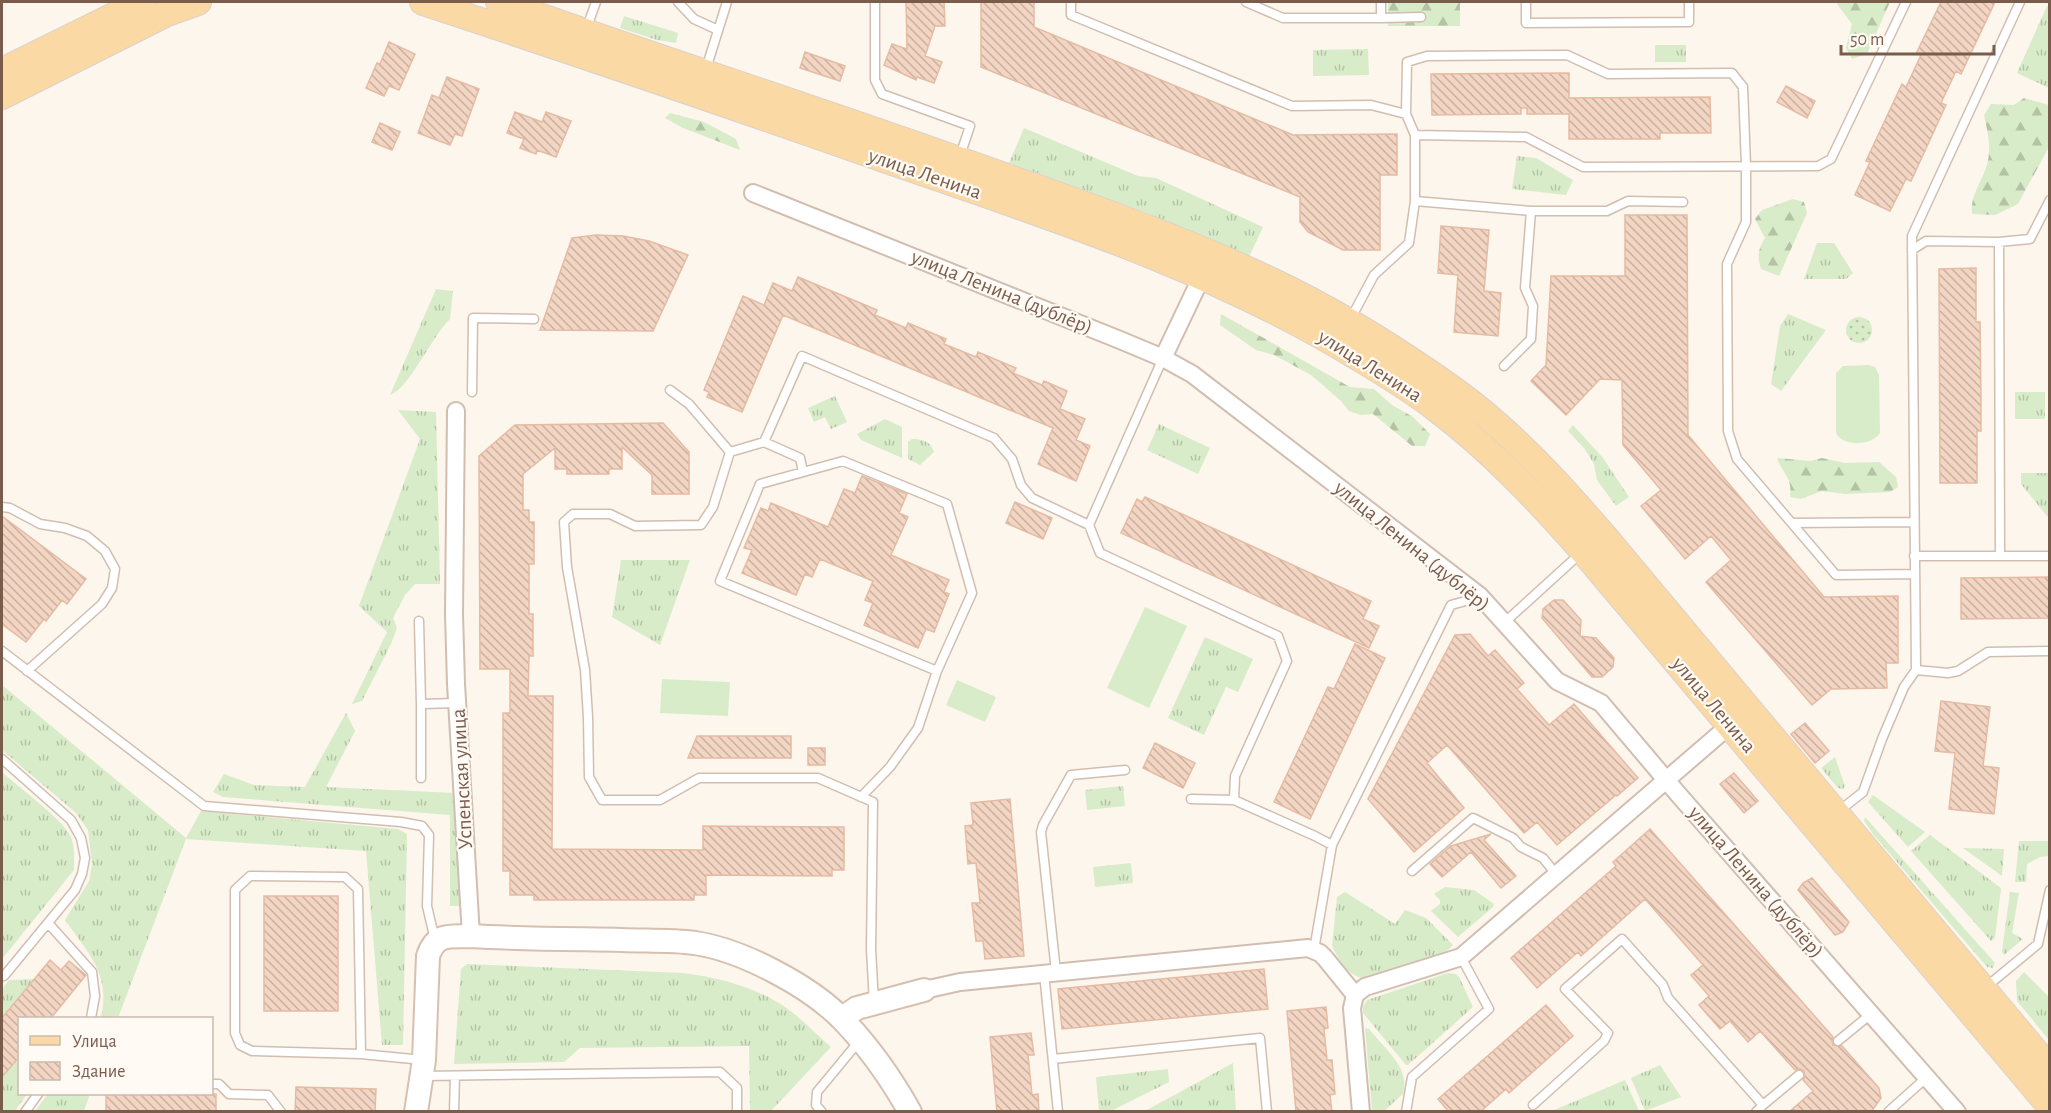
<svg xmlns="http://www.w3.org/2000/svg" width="2051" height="1113" viewBox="0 0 2051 1113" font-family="'Alegreya Sans',sans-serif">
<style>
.grass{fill:url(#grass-tufts)}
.forest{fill:url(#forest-firs)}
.garden{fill:url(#garden-dots)}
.pitch{fill:#d8ecc9}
.building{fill:url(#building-back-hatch);stroke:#e6bba3;stroke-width:1.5}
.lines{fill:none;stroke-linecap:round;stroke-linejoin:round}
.lane-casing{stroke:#d1beb0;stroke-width:11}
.street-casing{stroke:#d1beb0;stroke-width:20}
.secondary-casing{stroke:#d6c0b0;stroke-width:26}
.primary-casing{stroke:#dad1cd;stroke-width:28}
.lane{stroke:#fff;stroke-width:8}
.street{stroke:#fff;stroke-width:16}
.secondary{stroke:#fff;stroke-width:22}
.primary{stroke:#fbd9a5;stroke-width:26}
.labels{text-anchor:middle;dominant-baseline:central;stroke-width:4.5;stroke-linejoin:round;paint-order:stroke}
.street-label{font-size:21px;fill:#7a5c4d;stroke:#fffaf3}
</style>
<defs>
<pattern id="grass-tufts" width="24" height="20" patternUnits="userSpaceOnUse" patternTransform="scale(1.5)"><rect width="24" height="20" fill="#d8ecc9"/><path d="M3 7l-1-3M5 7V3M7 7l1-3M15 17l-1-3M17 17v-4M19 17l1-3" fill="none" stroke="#b4c2a5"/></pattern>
<pattern id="forest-firs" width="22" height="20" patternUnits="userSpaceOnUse" patternTransform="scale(1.5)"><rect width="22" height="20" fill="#d8ecc9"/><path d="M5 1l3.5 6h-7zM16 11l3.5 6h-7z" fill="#b4c2a5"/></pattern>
<pattern id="garden-dots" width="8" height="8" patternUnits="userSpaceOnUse" patternTransform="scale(1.5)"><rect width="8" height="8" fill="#d8ecc9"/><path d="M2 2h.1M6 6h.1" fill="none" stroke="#b4c2a5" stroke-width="1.8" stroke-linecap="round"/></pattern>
<pattern id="building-back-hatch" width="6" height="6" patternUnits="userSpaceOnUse" patternTransform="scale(1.5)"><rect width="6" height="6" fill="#f3d5c3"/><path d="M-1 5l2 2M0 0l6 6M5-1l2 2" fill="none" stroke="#cab0a1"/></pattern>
</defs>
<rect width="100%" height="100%" fill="#fdf6ec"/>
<path class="grass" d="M2047,6L2050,7L2049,88L2017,73Z
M624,16L678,33L676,43L657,40L620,28Z
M1655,45H1686V62H1655Z
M1368,49L1369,75L1313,76V50Z
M1024,128L1138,176L1156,178L1263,227L1249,257L1145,212L1009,163Z
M1517,156L1536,158L1573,180L1566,195L1512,189Z
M1817,243H1834L1853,273L1846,279H1804Z
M436,289L453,291L450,319C432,336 409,389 390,395Z
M1788,314L1826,330L1781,391L1771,384L1780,326Z
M2015,392H2045V419H2015Z
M835,396L847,422L831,429L825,417L814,422L808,408Z
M398,410L436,412L440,584H415L405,595L393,618L397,628L391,644L362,701L352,704L387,632L359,606L420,439Z
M885,419L902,427V458L861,440L857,434Z
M1159,424L1210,448L1198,474L1147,450Z
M1573,425L1603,458L1629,497L1616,506L1597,480L1594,464L1584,448L1568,431Z
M912,439C923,439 930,441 934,452L920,465L908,459V442Z
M2021,473H2049V516H2047L2021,484Z
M621,560H690L660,645L612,617Z
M1205,637L1253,659L1238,692L1226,687L1204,735L1168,718Z
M2,685L186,838L201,811L398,829L407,834L403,1045H382L366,851L186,839L118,1018H101C111,975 89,954 65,920L89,881L92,864L88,830L76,813L2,750Z
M346,713L355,731L326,787L456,793L464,906H450V815L223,797L213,792L224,774L254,785L305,787Z
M1835,757L1845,786L1843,789L1838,788L1821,768Z
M2,772C18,787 63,819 71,837C75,848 74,859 74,870L2,959Z
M1123,786L1125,806L1087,810L1085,790Z
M1873,795L1925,832L1908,847L1868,802Z
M1865,817L1995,963L1993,968L1987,967L1873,834L1864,821Z
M1930,835L2001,888L1995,938L1991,941L1911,851Z
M2019,841H2048V856L2040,857L2027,864L2026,882H2015Z
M1963,848L2004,849L2002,876Z
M1131,863L1133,883L1095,887L1093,867Z
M1445,887L1474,890L1494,904L1493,907L1458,937L1431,911L1440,904V900L1434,894Z
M1345,892L1395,924L1405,910L1426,918L1453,945C1444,958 1384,973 1367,978C1351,980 1337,959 1332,945L1337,897Z
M2010,892L2019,893L2012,933L2023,939L2004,955L2002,951Z
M467,964L683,973C720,978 753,986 785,1007C801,1018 816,1034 831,1047L770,1112L750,1111L749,1046L580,1048L564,1062L454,1064L461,969Z
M2024,972L2049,997V1040L2017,1001L2016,981Z
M1448,973L1456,974L1459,977L1473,1007L1408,1065H1406L1363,1013V1007L1367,1000Z
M34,979L2,1018V989L9,980Z
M1365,1028L1369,1029C1384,1048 1411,1068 1403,1094L1384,1111H1372Z
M19,1056L20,1094H27L15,1111L2,1112V1077Z
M1233,1063L1236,1111H1145Z
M1660,1065L1681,1097L1645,1111L1631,1078Z
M1168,1069L1169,1082L1111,1111H1099L1096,1077Z
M1625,1080L1639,1111H1552Z
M48,1094H90L84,1111H35Z"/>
<path class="forest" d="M1388,2H1460V26H1388Z
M1838,2H1890L1867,54L1852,59L1846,48L1852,24L1837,4Z
M2024,98L2049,105V147L2018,204L1995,215L1972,214C1970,196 1980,185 1986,168C1992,150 1988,133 1984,115L1991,104L2014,105Z
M670,113L704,122L736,139L740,150L683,128L665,118Z
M1793,199L1804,202L1807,213L1779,276L1761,269C1757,256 1758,249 1765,238L1755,219L1762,210Z
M1221,314L1350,387L1374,389L1392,405L1413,417L1430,434L1425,446H1412L1373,414L1361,415L1349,411L1341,401L1311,375L1274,355L1256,350L1220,325Z
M1777,458L1810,461L1822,458L1845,463L1879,462L1896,477L1898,487L1890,492L1845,494L1822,491L1801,499L1790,497C1793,477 1782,474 1777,458Z"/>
<path class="garden" d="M1846 330a13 13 0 1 1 26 0a13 13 0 1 1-26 0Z"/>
<path class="pitch" d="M1869,365L1875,367L1879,375L1880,433C1872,446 1843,447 1836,433V373L1843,366Z
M1145,607L1187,626L1149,708L1107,688Z
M662,679L730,682L728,716L660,713Z
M957,680L996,697L985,722L946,705Z"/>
<path class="building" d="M906,2H944L945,26H935L925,56L942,62L934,83L917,77L916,80L884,65L892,44L907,49Z
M981,2H1034V27L1293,135L1397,134V175H1380V250H1343L1308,232L1300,222V197L981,67Z
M1941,2H1995L1961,74L1956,71L1941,103L1946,105L1911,181L1906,179L1890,211L1855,195L1870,162L1866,161L1902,84L1906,87L1921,55L1916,54Z
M389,42L415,54L399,90L389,86L384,96L366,88L377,63L380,64Z
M805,52L845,66L840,81L800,68Z
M1569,73V98L1710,97L1711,133H1660V139H1569V114H1527V108H1521V114L1432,115L1431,74Z
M447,77L479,89L462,136L455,134L450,145L418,133L432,95L439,98Z
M1786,86L1815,101L1807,118L1777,102Z
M515,112L542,122L546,112L571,121L556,157L537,150L536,154L520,148L524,139L507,133Z
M380,123L400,132L392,150L372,142Z
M1625,215H1687L1688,435L1824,597L1898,596V663H1886L1887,688L1831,689L1812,705L1706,582L1731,560L1711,536L1685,559L1641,506L1661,490L1623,445L1622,380L1600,379L1566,415L1531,381L1546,365L1551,276H1625Z
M1441,226L1489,230L1484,291L1501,293L1498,336L1454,332L1458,275L1438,273Z
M596,235L623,236L649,241L688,255L653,331L540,330L572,238Z
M1976,268V322H1980L1981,399V431H1977V483H1940L1939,269Z
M798,277L877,310L875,315L906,328L908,323L946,339L944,344L976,357L978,352L1016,368L1013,373L1042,385L1044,381L1067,391L1060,409L1085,419L1076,440L1090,446L1076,481L1038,464L1053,428L783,315L742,412L707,397L709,392L704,390L743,296L764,305L773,283L792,291Z
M663,423L689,452V494H652V475L622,447V469H609V474H567V469H555V448L523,474V510H529V522H534V564H529V614H533V656H529L528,696H553L552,849L703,850V826L844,827V870H832V876L706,875V895H694V900H534V895H510V871H503V713H510V669H480L479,456L515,425Z
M862,476L907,494L899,513L908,517L891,555L949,580L944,592L949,594L934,632L926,629L918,648L864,625L873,603L865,600L873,581L820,559L812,577L805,574L796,595L742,573L752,550L744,548L761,508L768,511L771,503L828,527L844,489L855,493Z
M1145,497L1371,601L1363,619L1379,626L1369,648L1121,533L1137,499L1142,502Z
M1015,502L1052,518L1043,539L1006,523Z
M2,516L86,579L67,604L62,600L46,621L44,619L26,642L2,624Z
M2049,577V618L1961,619V578Z
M1554,600H1563L1581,620L1580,636L1596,638L1614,658L1613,667L1602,677H1592L1542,618L1543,609Z
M1470,634L1488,656L1495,650L1509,666L1524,683L1517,689L1549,725L1574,704L1638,778L1617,796L1616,795L1557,845L1537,822L1524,833L1447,745L1427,763L1464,808L1414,852L1368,799L1455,635Z
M1355,644L1385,658L1310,819L1274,802L1328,687L1334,689Z
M1941,701L1990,707L1983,766L1999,768L1994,814L1949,809L1955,753L1935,751Z
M1805,723L1829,751L1815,763L1791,734Z
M697,736H791V758H688Z
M1155,743L1195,763L1183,788L1143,768Z
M808,748H825V765H808Z
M1734,773L1758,801L1744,813L1720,784Z
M1010,799L1024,956L985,959L983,941H976L972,903H980L976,863L968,864L965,826L973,825L971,803Z
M1650,829L1833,1037L1832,1041L1833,1045L1842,1046L1879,1088L1881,1098L1871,1112H1789L1813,1091L1803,1080L1805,1077L1804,1071L1801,1069L1795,1070L1760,1031L1748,1042L1730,1021L1720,1029L1699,1005L1709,996L1691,975L1703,965L1645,899L1581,956L1578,952L1537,988L1511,958L1616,866L1613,862Z
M1491,834L1484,840L1516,876L1501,888L1471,852L1442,877L1430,864L1451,846Z
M1812,878L1849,922L1843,932L1835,935L1798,890L1803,883Z
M264,896H338V1011H264Z
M50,960L61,970L69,961L86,975L51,1018H20V1056L2,1077V1018Z
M1264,969L1268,1009L1062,1029L1058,989Z
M1546,1005L1573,1036L1509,1093L1506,1089L1480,1112H1449L1438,1099Z
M1326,1007L1328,1028L1324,1029L1327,1060H1332L1335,1094L1330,1095L1332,1112H1296L1287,1011Z
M1031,1033L1034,1055H1028L1032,1095L1038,1094L1039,1112H997L990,1037Z
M296,1087L376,1089L375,1112H295Z
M106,1094H216V1112H106Z"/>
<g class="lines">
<defs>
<path id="lane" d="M678,2L694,19L718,30
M875,2V80L882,94L970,126L960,156
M1071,2V15L1292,106L1371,105L1406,114
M1246,2L1283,18H1381V2
M1526,2V23L1689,22V2
M1381,18L1421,17
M586,30L596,2
M705,72L727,2
M1415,135L1406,114L1407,62L1427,56L1567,55L1608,74L1732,73L1743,87L1746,166V222L1727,264L1728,431L1737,459L1836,575L1915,574
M1415,201L1531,211H1607L1628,201L1683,202
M1999,242L2000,556
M1912,250L1926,241L1999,242L2030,239L2050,200
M1350,320L1374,275L1409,243L1415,201V135L1526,137L1583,167L1818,166L1831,159L1906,2
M1504,366L1531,339L1533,306L1525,288L1531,211
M670,390L689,404L730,452
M472,392L473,318L534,319
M764,442L800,458L803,472
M2,507L10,508L40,524L65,528L87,536L105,551L115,569L112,588L102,604L27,671
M1792,523L1914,522
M1089,525L1163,358
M1914,556H2050
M419,621L421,704
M1505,622L1582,552
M2,651L204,806L401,822L422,826L429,835L427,906L435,940
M1916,670L1948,673L1958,671L1988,652L2050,651
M2,759L71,820L81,838L85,858L82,874L75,890L4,976
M421,778V704L457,703
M861,797L890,767L918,728L937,671L972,593L947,504L843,461L760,484L720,581L937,671
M1191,799L1234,800
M1839,811L1863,792L1882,739L1904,687L1916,670L1912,236L2020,2
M1412,871L1473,818L1513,838L1521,847L1543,858L1556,874
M48,923L92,972L95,996L91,1018
M1314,950L1332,845L1451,605L1480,597
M1056,972L1041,832L1043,825L1071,775L1125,770
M1044,973L1058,1112
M1986,987L2038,944L2050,890
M874,1003L871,949L873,802L818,778H699L660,800H602L589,777L588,717L585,670L567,567L564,522L573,514H610L635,526L701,525L713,507L730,452L764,442L802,356L994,438L1012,459L1021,485L1032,498L1089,525L1100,553L1278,636L1287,661L1235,776L1234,800L1315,836L1332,845
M1838,1041L1871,1014
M361,1054L358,889L345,877L250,876L235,890V1033L240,1045L252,1051L361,1054L423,1060
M1053,1059L1260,1038L1267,1112
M423,1076L720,1072L737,1088V1112
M212,1084H219L229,1094L268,1095L281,1112
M1533,1105L1604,1041L1608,1033L1565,989L1622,939L1663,985L1668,998L1763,1105L1756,1112
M1763,1105L1799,1075
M25,1112L38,1094
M454,1112L455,1076
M822,1112L816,1105L817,1092L860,1040
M1406,1112L1412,1077L1489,1009L1461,957
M1888,1112L1927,1077"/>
<path id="street" d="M753,193L1120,340L1163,358L1192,374L1480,596L1557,681L1601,703L1678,794L1957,1112
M1163,358L1202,276
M456,411L454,614L456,684L471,936
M924,990L960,982L1308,948L1320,953L1325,958L1355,995
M1361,1112L1352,1008L1355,995L1365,987L1461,957L1730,725"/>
<path id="secondary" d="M842,1018L857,1008L924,990
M416,1112L424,1060L428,956C436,932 450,937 471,936C521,939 572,939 622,940C646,941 671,940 695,943C742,950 810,986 843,1020C870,1048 891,1078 910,1112"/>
<path id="primary" d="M423,2C578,53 733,106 887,160C1048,216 1210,267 1356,356C1384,373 1413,390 1438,410C1492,451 1538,500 1583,551L2050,1106
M499,2C665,61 834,115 1001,175C1089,206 1178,237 1263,277C1328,307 1392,346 1451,388C1509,429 1557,482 1603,535L2050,1069
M2,71L142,2
M2,96L167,13L198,2"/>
</defs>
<use href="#lane" class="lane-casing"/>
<use href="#street" class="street-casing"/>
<use href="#secondary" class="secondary-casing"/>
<use href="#primary" class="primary-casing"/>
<use href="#lane" class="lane"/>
<use href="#street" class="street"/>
<use href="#secondary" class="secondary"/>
<use href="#primary" class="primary"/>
</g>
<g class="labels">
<g class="street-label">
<text transform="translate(925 174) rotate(19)">улица Ленина</text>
<text transform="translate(1002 292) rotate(22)">улица Ленина (дублёр)</text>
<text transform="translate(1370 366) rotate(32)">улица Ленина</text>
<text transform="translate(1412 546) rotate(39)">улица Ленина (дублёр)</text>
<text transform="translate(1714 705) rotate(50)">улица Ленина</text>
<text transform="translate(462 779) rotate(-93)">Успенская улица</text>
<text transform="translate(1756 882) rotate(49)">улица Ленина (дублёр)</text>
</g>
</g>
<rect width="2051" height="1113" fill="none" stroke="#7a5c4d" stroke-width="6"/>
<rect x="18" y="1017" width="195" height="78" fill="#fffaf3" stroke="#cabbb1" stroke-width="1.5"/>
<rect x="30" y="1036" width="30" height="9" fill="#fbd9a5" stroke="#cabbb1" stroke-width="1.5"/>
<text x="72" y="1047" font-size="18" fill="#7a5c4d">Улица</text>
<rect x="30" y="1062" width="30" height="18" fill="url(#building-back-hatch)" stroke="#cabbb1" stroke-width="1.5"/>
<text x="72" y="1077" font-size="18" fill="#7a5c4d">Здание</text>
<path d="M1841 45v9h153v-9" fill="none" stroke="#7a5c4d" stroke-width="3"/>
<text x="1850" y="45" font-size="18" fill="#7a5c4d" stroke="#fffaf3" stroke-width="4.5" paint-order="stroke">50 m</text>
</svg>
